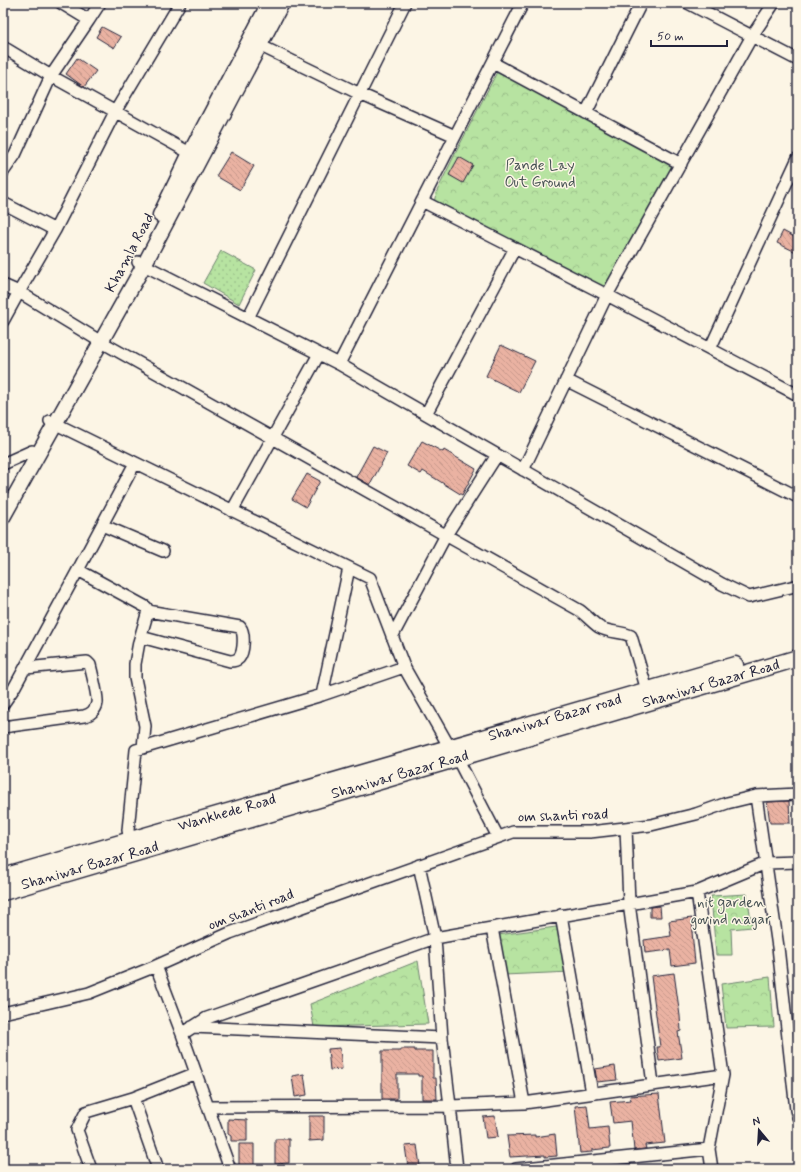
<svg xmlns="http://www.w3.org/2000/svg" width="801" height="1172" viewBox="0 0 801 1172" font-family="Mynerve,sans-serif">
<style>
.grass{fill:url(#grass-dots);stroke:#6c826e}
.park{fill:url(#park-crowns);stroke:#6c826e}
.building{fill:url(#building-back-hatch);stroke:#22223b}
.lines{fill:none;stroke-linecap:round;stroke-linejoin:round}
.minor-casing{stroke:#22223b;stroke-width:14}
.tertiary-casing{stroke:#22223b;stroke-width:17}
.secondary-casing{stroke:#22223b;stroke-width:19}
.minor{stroke:#fcf5e5;stroke-width:11}
.tertiary{stroke:#fcf5e5;stroke-width:14}
.secondary{stroke:#fcf5e5;stroke-width:16}
.labels{text-anchor:middle;dominant-baseline:central;stroke-width:3;stroke-linejoin:round;paint-order:stroke}
.park-label{font-size:15px;fill:#475254;stroke:#fcf5e5}
.street-label{font-size:15px;fill:#22223b;stroke:#fcf5e5}
</style>
<defs>
<pattern id="grass-dots" width="8" height="8" patternUnits="userSpaceOnUse"><rect width="8" height="8" fill="#b7e3a1"/><path d="M2 2h.1M6 6h.1" fill="none" stroke="#9dc28c" stroke-width="1.8" stroke-linecap="round"/></pattern>
<pattern id="park-crowns" width="20" height="18" patternUnits="userSpaceOnUse"><rect width="20" height="18" fill="#b7e3a1"/><path d="M2 6a3 3 0 1 1 6 0M12 15a3 3 0 1 1 6 0" fill="none" stroke="#9dc28c"/></pattern>
<pattern id="building-back-hatch" width="6" height="6" patternUnits="userSpaceOnUse"><rect width="6" height="6" fill="#eab2a2"/><path d="M-1 5l2 2M0 0l6 6M5-1l2 2" fill="none" stroke="#c8998c"/></pattern>
</defs>
<rect width="100%" height="100%" fill="#fcf5e5"/>
<filter id="ink" filterUnits="userSpaceOnUse"><feTurbulence type="fractalNoise" baseFrequency=".025" numOctaves="2"/><feDisplacementMap in="SourceGraphic" scale="8" xChannelSelector="R" yChannelSelector="G"/><feConvolveMatrix kernelMatrix="1 2 1 2 8 2 1 2 1" color-interpolation-filters="sRGB"/></filter>
<g filter="url(#ink)">
<path class="grass" d="M221,251L256,270L239,304L203,283Z"/>
<path class="park" d="M497,72L540,93L675,165L606,288L584,279L434,203L436,193L454,156Z
M747,894L752,927L731,929L732,955H716L711,896Z
M563,926L571,972L504,975L498,935Z
M418,961L428,1024L314,1027L310,1004Z
M770,977L774,1027L726,1028L721,984Z"/>
<path class="building" d="M102,27L121,37L114,48L96,37Z
M77,58L96,71L84,87L66,74Z
M231,152L254,166L240,190L216,176Z
M459,157L473,165L463,183L449,175Z
M783,231L798,239V253L777,243Z
M501,345L535,361L519,392L486,376Z
M422,441L443,452L444,450L476,469L462,495L423,471L421,474L407,466Z
M373,446L387,453L370,485L356,477Z
M307,474L320,481L306,507L292,499Z
M789,801L790,823H770L767,802Z
M660,906L661,917H650V907Z
M692,918L693,932H692L695,963L672,966L670,950L645,953L644,940L671,936L669,921Z
M674,973L680,1016L681,1031L678,1032L682,1058L659,1061L657,1047H660L651,976Z
M340,1048L342,1069L330,1070L328,1049Z
M401,1049H415V1051H433V1078H436L437,1099H422V1076H418V1074H397V1099H382V1051H401Z
M615,1066L617,1080L597,1082L595,1069Z
M304,1074L307,1095L295,1097L292,1076Z
M659,1094L665,1143L645,1145L646,1149L634,1150L631,1121L613,1123L610,1102L631,1100L630,1096Z
M587,1105L590,1129L608,1127L610,1148L592,1150V1152L580,1153L575,1106Z
M309,1116H324V1140L309,1141Z
M495,1116L498,1137L486,1138L483,1117Z
M228,1119L247,1120V1141H231V1136L228,1134Z
M555,1134L557,1156L545,1157V1155L510,1157L507,1136L535,1135V1137Z
M275,1139H289V1163L275,1164Z
M239,1144H254V1168H239Z
M417,1145L420,1166L408,1167L405,1146Z"/>
<g class="lines">
<defs>
<path id="minor" d="M180,3L115,112L55,230L19,292L98,340L579,610C586,615 592,622 599,627C609,633 621,631 631,636L649,697
M688,3L798,60
M89,20L100,3
M259,45L360,94L455,136
M3,47L51,76L190,153
M493,63L681,164
M586,113L641,3
M3,172L15,155L51,76L89,20L61,3
M422,201L607,295L798,395
M3,203L55,230
M138,262L339,364L722,584L749,597L795,586
M3,285L19,292L3,321
M248,318L405,3
M710,349L798,158
M339,364L523,3
M566,380L798,497
M426,414L515,248
M50,421L370,578L404,667L450,748L457,758L498,837
M3,464L32,451
M523,470L607,295L752,36L774,3
M232,511L319,354
M102,525L163,551
M78,570L135,463
M141,637L230,661C233,661 236,661 239,658C244,652 245,633 240,627L148,611
M392,637L446,535L497,455
M322,695L349,568
M3,704L14,688L78,570L146,607L148,611L139,642L135,664V678L145,726L143,748
M3,727L84,716C90,715 96,710 97,703C98,697 92,673 90,665L87,662L26,668
M756,796L798,794
M626,828L629,903L653,1084
M130,841L128,830L136,750L322,695L404,667
M697,892L766,863L798,862
M561,915L592,1093
M492,928L524,1103
M156,966L182,1034L207,1018L435,938L419,865
M3,1013L89,993L156,966L230,933L513,832H590L651,825L696,814L727,803L756,796L778,947L796,1110L798,1117
M192,1027L442,1038L450,1106L208,1107
M182,1034L230,1169
M442,1038L435,938L697,892L723,1075L524,1103L450,1106L457,1169
M709,1149L723,1075
M91,1169L77,1130L86,1112L133,1098
M158,1169L133,1098L196,1073
M516,1169L709,1149L712,1169"/>
<path id="tertiary" d="M160,215L190,153L269,3
M3,517L144,265L282,3"/>
<path id="secondary" d="M3,877L735,665
M3,892L798,658"/>
</defs>
<use href="#minor" class="minor-casing"/>
<use href="#tertiary" class="tertiary-casing"/>
<use href="#secondary" class="secondary-casing"/>
<use href="#minor" class="minor"/>
<use href="#tertiary" class="tertiary"/>
<use href="#secondary" class="secondary"/>
</g>
</g>
<g class="labels">
<g class="park-label">
<text x="540" y="166">Pande Lay<tspan x="540" dy="17">Out Ground</tspan></text>
<text x="731" y="903">nit garden<tspan x="731" dy="17">govind nagar</tspan></text>
</g>
<g class="street-label">
<text transform="translate(130 253) rotate(-62)">Khamla Road</text>
<text transform="translate(711 684) rotate(-16)">Shaniwar Bazar Road</text>
<text transform="translate(555 718) rotate(-16)">Shaniwar Bazar road</text>
<text transform="translate(400 775) rotate(-16)">Shaniwar Bazar Road</text>
<text transform="translate(227 813) rotate(-16)">Wankhede Road</text>
<text transform="translate(563 816) rotate(-2)">om shanti road</text>
<text transform="translate(90 866) rotate(-16)">Shaniwar Bazar Road</text>
<text transform="translate(251 910) rotate(-21)">om shanti road</text>
</g>
</g>
<rect width="801" height="1172" fill="none" stroke="#fcf5e5" stroke-width="16"/>
<rect x="8" y="8" width="785" height="1156" fill="none" stroke="#22223b" stroke-width="1.5" filter="url(#ink)"/>
<g transform="translate(759 1130) rotate(342)" stroke="#fcf5e5" stroke-width="3" paint-order="stroke">
<path d="M0-3L7 15L0 10L-7 15Z" fill="#22223b"/>
<text y="-6" font-size="11" font-weight="bold" text-anchor="middle" fill="#22223b">N</text>
</g>
<path d="M651 40v6h76v-6" fill="none" stroke="#22223b" stroke-width="2"/>
<text x="657" y="40" font-size="12" fill="#22223b" stroke="#fcf5e5" stroke-width="3" paint-order="stroke">50 m</text>
</svg>
